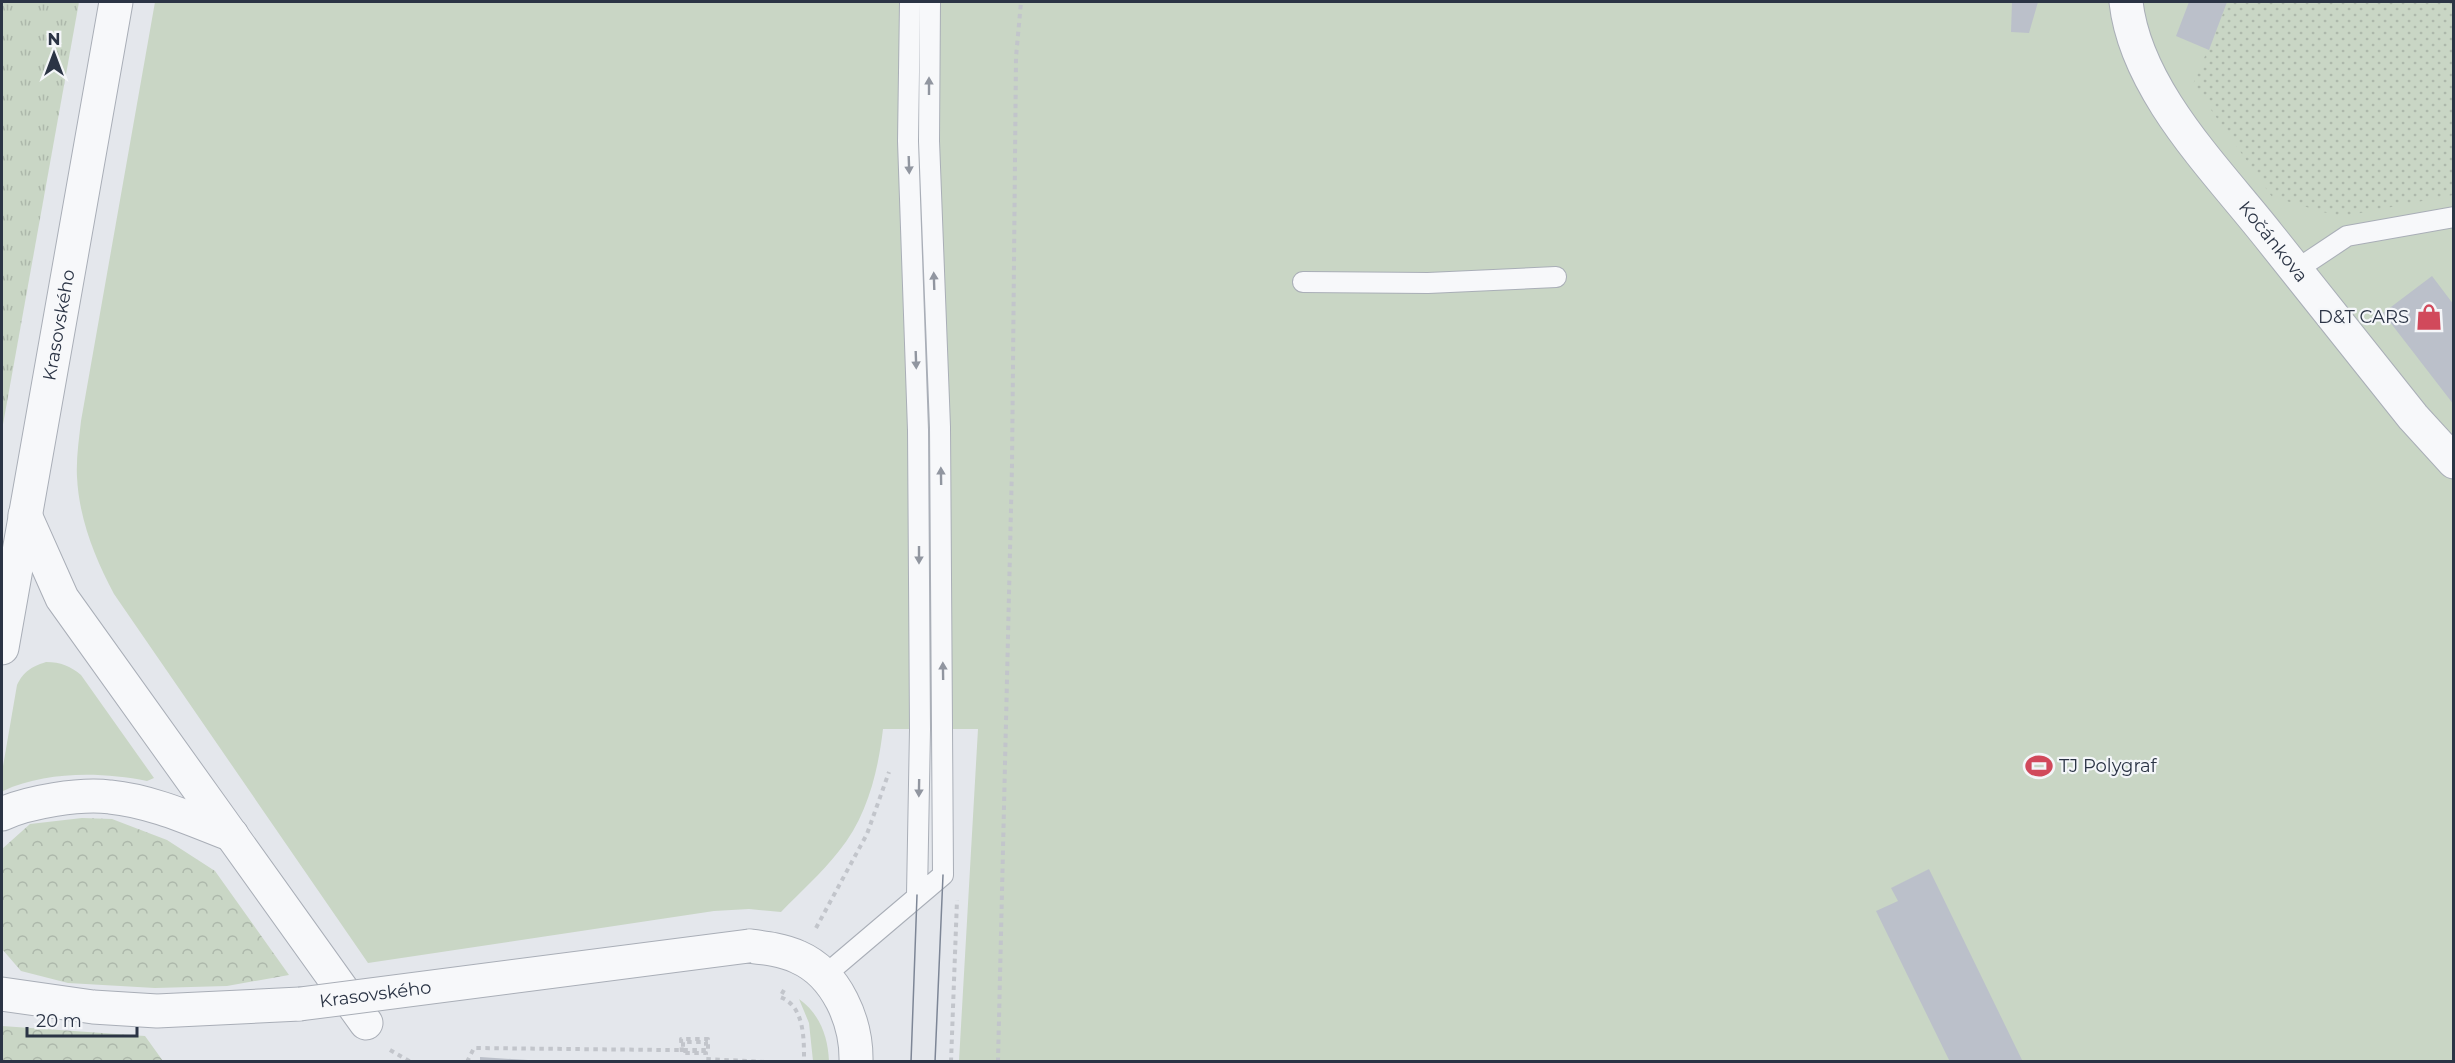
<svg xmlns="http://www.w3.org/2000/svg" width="2455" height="1063" viewBox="0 0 2455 1063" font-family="Montserrat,sans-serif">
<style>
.grass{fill:#c9d6c5}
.forest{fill:url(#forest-crowns)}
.park{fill:url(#park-tufts)}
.garden{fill:url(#garden-dots)}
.building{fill:#bbc0ca}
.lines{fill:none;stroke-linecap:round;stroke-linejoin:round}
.service-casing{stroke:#a9aeb7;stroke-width:22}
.minor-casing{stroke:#a9aeb7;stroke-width:35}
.tertiary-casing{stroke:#a9aeb7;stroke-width:35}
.path{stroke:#c2c5cb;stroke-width:4;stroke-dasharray:4.5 4.5;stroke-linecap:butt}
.service{stroke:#f7f8fa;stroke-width:20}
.minor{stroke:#f7f8fa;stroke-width:33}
.tertiary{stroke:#f7f8fa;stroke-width:33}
.tram{stroke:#7d8696;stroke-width:1.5}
.tertiary-bridge-casing{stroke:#a9aeb7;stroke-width:35;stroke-linecap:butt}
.tertiary-bridge{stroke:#f7f8fa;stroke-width:33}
.oneway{fill:#9196a0}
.labels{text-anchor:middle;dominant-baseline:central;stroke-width:4.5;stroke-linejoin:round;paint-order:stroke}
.street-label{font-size:18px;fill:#2b3445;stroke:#f4f6f9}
.poi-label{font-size:18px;fill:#2b3445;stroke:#f4f6f9;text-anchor:end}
</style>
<defs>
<pattern id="forest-crowns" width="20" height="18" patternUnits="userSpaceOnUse" patternTransform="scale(1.5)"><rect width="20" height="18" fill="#c9d6c5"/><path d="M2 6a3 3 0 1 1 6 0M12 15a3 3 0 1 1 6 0" fill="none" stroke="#adb8ab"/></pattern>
<pattern id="park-tufts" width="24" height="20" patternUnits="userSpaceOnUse" patternTransform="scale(1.5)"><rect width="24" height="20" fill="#c9d6c5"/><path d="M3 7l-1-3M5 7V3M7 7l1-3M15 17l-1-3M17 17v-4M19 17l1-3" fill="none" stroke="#adb8ab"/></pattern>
<pattern id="garden-dots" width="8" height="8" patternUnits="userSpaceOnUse" patternTransform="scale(1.5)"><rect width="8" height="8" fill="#c9d6c5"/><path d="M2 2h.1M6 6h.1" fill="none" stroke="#adb8ab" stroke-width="1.8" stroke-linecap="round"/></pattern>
</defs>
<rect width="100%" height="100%" fill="#e4e7ec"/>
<path class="grass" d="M155,2H2453V1061H959L978,729H883C878,772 867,817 839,851C822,873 800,892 781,912L749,909L714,911L368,963L114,594C95,558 79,519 77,477C76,459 79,439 81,421Z
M46,662C61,662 70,666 81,675L154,778L147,781C101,772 47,771 3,791L2,790V772L17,685C24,671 31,667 46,662Z
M799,999C820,1014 828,1037 829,1061H813L809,1023Z"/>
<path class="forest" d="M82,818L112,819L167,840L215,871L289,975L227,986L155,988L68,983L21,971L2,949V849L30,824Z
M2,1026L145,1036L163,1061H2Z"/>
<path class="park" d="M2,2H79L2,430Z"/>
<path class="garden" d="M2228,2H2453V195L2340,217L2272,197L2193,84Z"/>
<path class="building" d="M2012,2H2038L2029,33L2011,32Z
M2189,2H2227L2209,50L2176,36Z
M2432,276L2454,305V405L2383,313Z
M1929,869L2023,1062H1950L1876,911L1898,901L1891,888Z
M480,1057L528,1060V1062H480Z"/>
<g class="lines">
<defs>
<path id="service" d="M910,2L908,141L918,430L920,729L917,895
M2296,270L2347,236L2454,217
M1303,282L1428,283L1556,277
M824,976L943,875L940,427L929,141L930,2"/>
<g id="minor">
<path id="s1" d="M2126,2C2136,90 2215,168 2268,235C2317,296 2365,357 2413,417L2454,462"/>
<path d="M25,515L62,598L366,1023"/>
<path id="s2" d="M2,648L116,2"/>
<path d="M2,814C28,802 81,793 110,797C152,801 193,820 232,835"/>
</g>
<path id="tertiary" d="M749,946C766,948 783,950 798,957C837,974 857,1022 856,1062
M2,994L93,1007L157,1011L300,1004"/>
</defs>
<use href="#service" class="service-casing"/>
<use href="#minor" class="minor-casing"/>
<use href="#tertiary" class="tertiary-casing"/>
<path class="path" d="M816,928L867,834L889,772
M784,990L780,997C805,1006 804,1040 804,1062
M390,1050L411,1062
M467,1062L474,1048L666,1050C679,1050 693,1050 706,1050V1042H683V1051H708V1039H681L682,1053H706V1059L766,1062
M951,1062L957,900
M998,1062L1012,466L1016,57L1021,2"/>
<use href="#service" class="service"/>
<use href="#minor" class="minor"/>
<use href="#tertiary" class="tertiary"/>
<path class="tram" d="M911,1062L917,895
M935,1062L943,875"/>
<defs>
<g id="tertiary-bridge">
<path id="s3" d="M300,1004L749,946"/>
</g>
</defs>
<use href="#tertiary-bridge" class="tertiary-bridge-casing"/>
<use href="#tertiary-bridge" class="tertiary-bridge"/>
</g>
<defs><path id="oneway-solid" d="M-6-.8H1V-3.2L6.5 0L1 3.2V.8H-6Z" transform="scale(1.5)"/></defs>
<g class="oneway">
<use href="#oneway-solid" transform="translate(929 86) rotate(-90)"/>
<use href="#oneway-solid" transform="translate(909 165) rotate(88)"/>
<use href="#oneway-solid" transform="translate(934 281) rotate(-92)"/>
<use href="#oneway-solid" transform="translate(916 360) rotate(88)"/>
<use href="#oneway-solid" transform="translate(941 476) rotate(-91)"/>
<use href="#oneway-solid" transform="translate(919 555) rotate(90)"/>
<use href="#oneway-solid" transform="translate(943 671) rotate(-91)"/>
<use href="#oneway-solid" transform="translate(919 788) rotate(91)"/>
</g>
<defs>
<symbol id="shop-bare" viewBox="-9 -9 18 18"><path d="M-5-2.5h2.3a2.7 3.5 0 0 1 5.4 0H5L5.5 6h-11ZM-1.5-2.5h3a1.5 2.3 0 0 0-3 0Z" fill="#d1495b" stroke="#f4f6f9" stroke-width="2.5" paint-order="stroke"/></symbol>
<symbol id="stadium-bare" viewBox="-9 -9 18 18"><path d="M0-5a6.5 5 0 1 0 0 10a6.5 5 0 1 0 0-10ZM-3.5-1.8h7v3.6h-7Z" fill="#d1495b" stroke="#f4f6f9" stroke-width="2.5" paint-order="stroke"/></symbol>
</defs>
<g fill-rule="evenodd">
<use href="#shop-bare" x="2410" y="298" width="38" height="38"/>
<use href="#stadium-bare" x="2020" y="747" width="38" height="38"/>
</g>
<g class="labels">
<g class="street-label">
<text stroke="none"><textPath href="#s1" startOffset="285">Kočánkova</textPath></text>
<text stroke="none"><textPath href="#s2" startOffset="328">Krasovského</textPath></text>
<text stroke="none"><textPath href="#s3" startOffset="76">Krasovského</textPath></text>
</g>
<g class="poi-label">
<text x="2409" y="317">D&amp;T CARS</text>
<text x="2059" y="766" text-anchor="start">TJ Polygraf</text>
</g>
</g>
<rect width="2455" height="1063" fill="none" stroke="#2b3445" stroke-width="6"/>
<g transform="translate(54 54)" stroke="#f4f6f9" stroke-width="4.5" paint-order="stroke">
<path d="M0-4.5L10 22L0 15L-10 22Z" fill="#2b3445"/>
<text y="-9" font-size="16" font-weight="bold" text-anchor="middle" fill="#2b3445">N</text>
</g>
<path d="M27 1027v9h110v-9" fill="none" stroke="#2b3445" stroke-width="3"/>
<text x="36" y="1027" font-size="18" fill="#2b3445" stroke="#f4f6f9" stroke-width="4.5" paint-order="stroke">20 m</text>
</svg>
